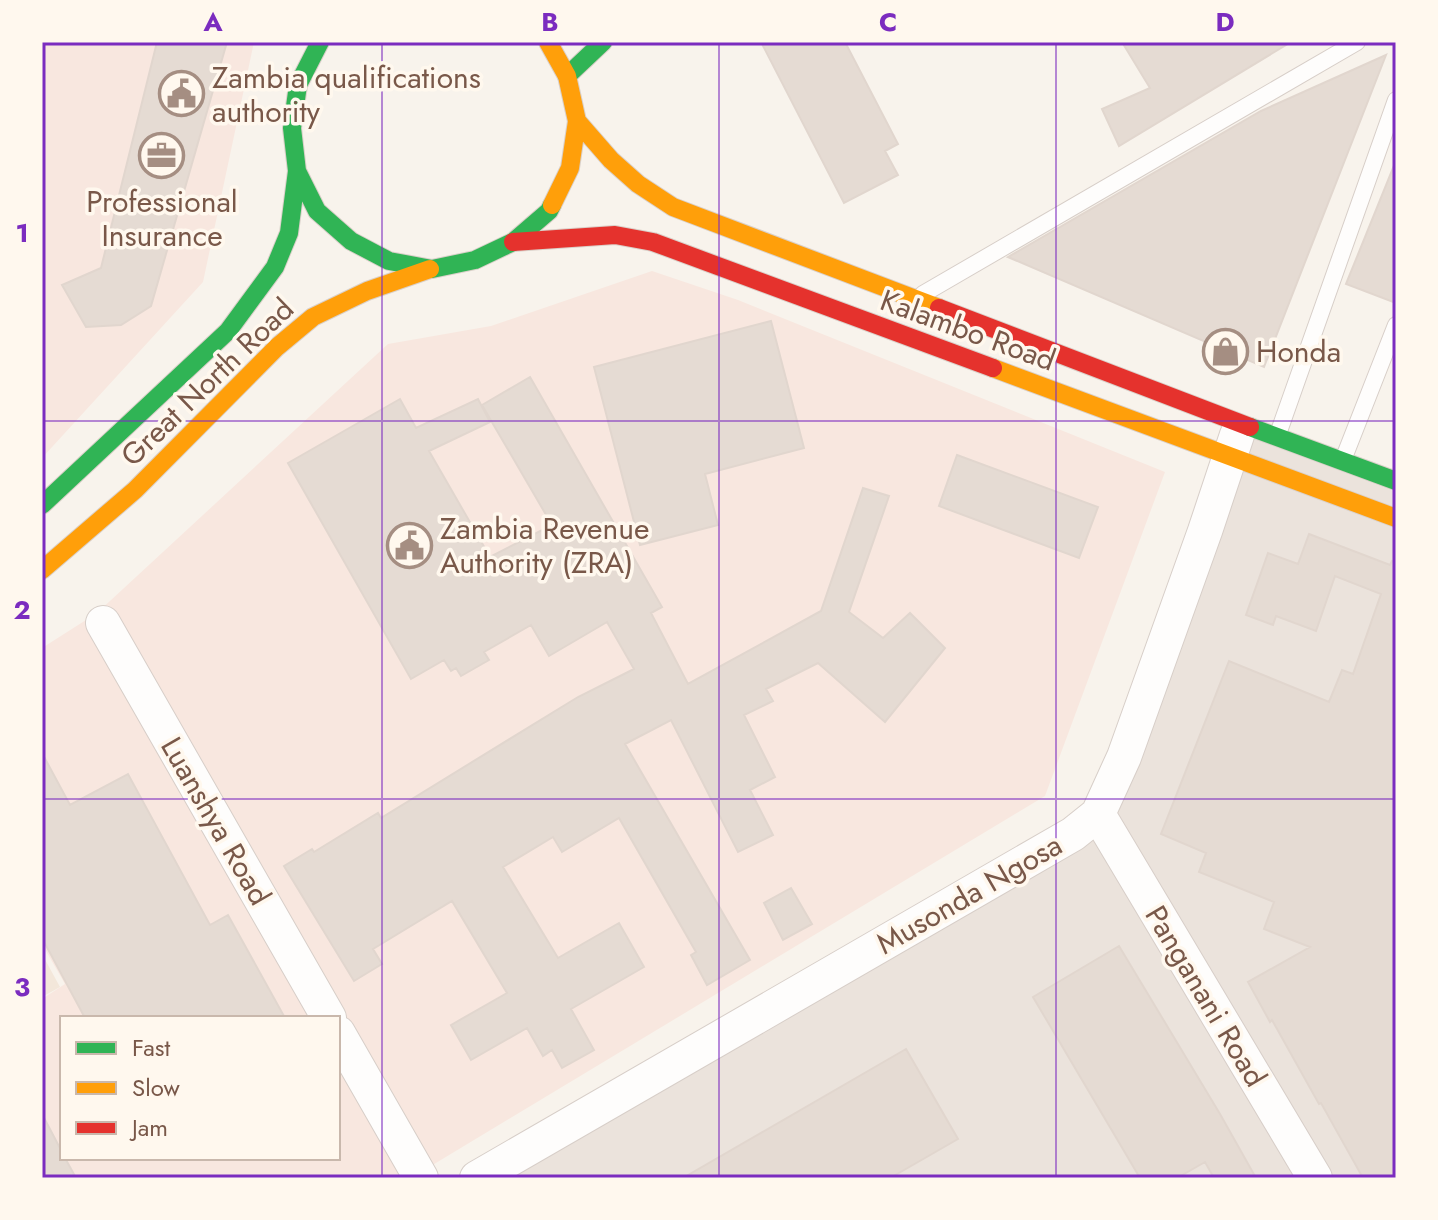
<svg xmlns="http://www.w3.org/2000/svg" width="1438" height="1220" viewBox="0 0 1438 1220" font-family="Jost,sans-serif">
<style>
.residential{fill:#f3e7da}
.commercial{fill:#f8e7df;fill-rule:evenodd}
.industrial{fill:#ebe3dc}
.building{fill:#e5dbd3;stroke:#e1d6ce;stroke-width:2}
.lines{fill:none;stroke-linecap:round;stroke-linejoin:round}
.lane-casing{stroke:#d7cec8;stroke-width:18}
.street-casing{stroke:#d7cec8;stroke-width:36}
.fast-casing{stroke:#dad0c9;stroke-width:20}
.slow-casing{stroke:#dad0c9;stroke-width:20}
.jam-casing{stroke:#dad0c9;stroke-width:20}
.lane{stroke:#fefdfc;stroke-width:16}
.street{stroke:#fefdfc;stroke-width:34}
.fast{stroke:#30b455;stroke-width:18}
.slow{stroke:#ff9f0a;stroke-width:18}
.jam{stroke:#e5322d;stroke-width:18}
.grid{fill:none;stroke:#7b2cbf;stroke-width:2;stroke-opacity:0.55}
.labels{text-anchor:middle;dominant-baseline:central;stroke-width:7;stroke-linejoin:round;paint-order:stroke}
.poi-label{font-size:30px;fill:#795849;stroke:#fff8ee;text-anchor:start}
.street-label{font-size:30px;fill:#795849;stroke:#fff8ee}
.neatline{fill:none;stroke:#7b2cbf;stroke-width:3}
.grid-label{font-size:26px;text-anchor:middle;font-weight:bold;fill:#7b2cbf}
</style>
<rect width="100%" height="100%" fill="#f8f3ec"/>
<path class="residential" d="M42,954L60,987L42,997Z"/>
<path class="commercial" d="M42,42H254L203,282L42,458Z
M652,271L738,300L1165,472L1045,796L411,1178H42V999L65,984L42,944V648L97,613L388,344L491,326ZM62,1018H338V1158H62Z"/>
<path class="industrial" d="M1225,428L1396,492V1178H501L1102,823Z"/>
<path class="building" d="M157,42H227L151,306L121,325L86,327L62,285L101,268Z
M761,42H845L898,144L885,151L898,175L844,203Z
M1122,42H1291L1119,146L1102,109L1150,88Z
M1386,55L1264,367L1008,257L1261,111Z
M1395,163H1396V303L1346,284Z
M771,321L804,448L705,474L718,525L640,545L594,367Z
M530,377L662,607L651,613L688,684L821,611L863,488L889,496L849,612L883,638L910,613L945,648L885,722L818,663L766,689L773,701L744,715L775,777L750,790L773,835L738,852L671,720L625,744L750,960L707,985L691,955L696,952L619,818L562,852L553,837L503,867L558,958L619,923L644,967L571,1009L594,1050L562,1068L552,1050L543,1056L527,1028L471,1060L451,1025L507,993L452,901L373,949L382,964L354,981L284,866L312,849L314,852L378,813L381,818L578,697L634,669L607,622L549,656L531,625L484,652L489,660L461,676L456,668L451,671L444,660L411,679L288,463L400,399L416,428L478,399L490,422L429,451L490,557L552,525L482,405Z
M957,455L1098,507L1079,558L939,506Z
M1309,534L1390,565L1392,561L1396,562V1178H1363L1321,1103L1319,1104L1272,1020L1270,1022L1248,982L1310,947L1264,929L1274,902L1199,872L1206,853L1161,834L1229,661L1329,702L1342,670L1353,674L1381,594L1335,576L1316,631L1276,616L1273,625L1246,615L1268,553L1298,564Z
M42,753L70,805L128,774L210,925L228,915L285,1018H85L42,938Z
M791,888L812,924L783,940L764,903Z
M1119,946L1220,1114L1256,1178H1214L1205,1162L1177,1178H1140L1033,997Z
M906,1049L958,1139L890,1178H683Z
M42,1114L62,1152V1158H65L76,1178H42Z"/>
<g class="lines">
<defs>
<path id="lane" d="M923,294L1357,42
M1278,434L1396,100
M1343,460L1396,325"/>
<path id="street" d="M103,623L329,1018
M1098,814L1315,1178
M338,1033L421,1178
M477,1178L1073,834L1098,814L1124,757L1205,531L1237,435"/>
<path id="fast" d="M320,42L298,85L292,128L297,171L317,211L351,241L389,261L432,269L475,260L513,242L549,211L552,205
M567,76L603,42
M1250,427L1396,481
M42,505L228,331L275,267L289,233L297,171"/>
<path id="slow" d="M548,42L567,76L577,121L570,168L552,205
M577,121L611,160L638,184L673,207L939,308
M993,368L1396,518
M42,570L135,490L277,347L313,317L367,291L430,269"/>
<path id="jam" d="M513,242L615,235L653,242L993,368
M939,308L1250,427"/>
</defs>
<use href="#lane" class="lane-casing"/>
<use href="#street" class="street-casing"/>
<use href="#fast" class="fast-casing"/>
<use href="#slow" class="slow-casing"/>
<use href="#jam" class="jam-casing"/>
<use href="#lane" class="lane"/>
<use href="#street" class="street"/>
<use href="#fast" class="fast"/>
<use href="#slow" class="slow"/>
<use href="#jam" class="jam"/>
</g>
<path class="grid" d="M382,42V1178M719,42V1178M1056,42V1178M42,421H1396M42,799H1396"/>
<defs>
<symbol id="civic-ring" viewBox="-11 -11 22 22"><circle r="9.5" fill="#fff8ee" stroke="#a58e82" stroke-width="1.5"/><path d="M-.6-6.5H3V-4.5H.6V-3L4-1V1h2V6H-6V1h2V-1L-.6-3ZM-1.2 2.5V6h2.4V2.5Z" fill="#a58e82"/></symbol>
<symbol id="office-ring" viewBox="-11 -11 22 22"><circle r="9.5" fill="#fff8ee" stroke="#a58e82" stroke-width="1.5"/><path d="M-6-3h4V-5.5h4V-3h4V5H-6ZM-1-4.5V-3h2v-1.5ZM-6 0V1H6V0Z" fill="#a58e82"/></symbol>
<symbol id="shop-ring" viewBox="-11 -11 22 22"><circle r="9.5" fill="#fff8ee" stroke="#a58e82" stroke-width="1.5"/><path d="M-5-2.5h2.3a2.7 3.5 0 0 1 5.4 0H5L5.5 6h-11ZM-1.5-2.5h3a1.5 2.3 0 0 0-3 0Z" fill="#a58e82"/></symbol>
</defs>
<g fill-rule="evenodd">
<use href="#civic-ring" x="156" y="68" width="51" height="51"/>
<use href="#office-ring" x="136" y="130" width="51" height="51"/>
<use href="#shop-ring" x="1200" y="326" width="51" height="51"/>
<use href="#civic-ring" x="384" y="520" width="51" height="51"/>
</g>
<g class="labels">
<g class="poi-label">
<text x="212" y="77">Zambia qualifications<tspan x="212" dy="34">authority</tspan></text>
<text x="162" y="201" text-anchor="middle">Professional<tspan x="162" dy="34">Insurance</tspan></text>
<text x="1256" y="351">Honda</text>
<text x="440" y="528">Zambia Revenue<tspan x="440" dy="34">Authority (ZRA)</tspan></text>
</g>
<g class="street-label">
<text transform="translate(968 330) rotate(20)">Kalambo Road</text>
<text transform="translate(207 382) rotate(-44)">Great North Road</text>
<text transform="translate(216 821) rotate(60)">Luanshya Road</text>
<text transform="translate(969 894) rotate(-30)">Musonda Ngosa</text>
<text transform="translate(1206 996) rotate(59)">Panganani Road</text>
</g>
</g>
<rect width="1438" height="1220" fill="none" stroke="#fff8ee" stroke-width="88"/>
<rect x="60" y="1016" width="280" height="144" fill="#fff8ee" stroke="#c9b8ac" stroke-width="2"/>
<rect x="76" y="1042" width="40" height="12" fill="#30b455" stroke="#c9b8ac" stroke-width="2"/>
<text x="132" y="1056" font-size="24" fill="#795849">Fast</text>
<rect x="76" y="1082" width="40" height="12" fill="#ff9f0a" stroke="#c9b8ac" stroke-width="2"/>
<text x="132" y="1096" font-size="24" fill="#795849">Slow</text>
<rect x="76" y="1122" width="40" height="12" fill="#e5322d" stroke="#c9b8ac" stroke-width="2"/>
<text x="132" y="1136" font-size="24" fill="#795849">Jam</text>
<rect x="44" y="44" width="1350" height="1132" class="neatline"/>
<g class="grid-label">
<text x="213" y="31">A</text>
<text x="550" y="31">B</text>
<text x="888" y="31">C</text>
<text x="1225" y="31">D</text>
<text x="22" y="242">1</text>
<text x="22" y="619">2</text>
<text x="22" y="996">3</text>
</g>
</svg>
